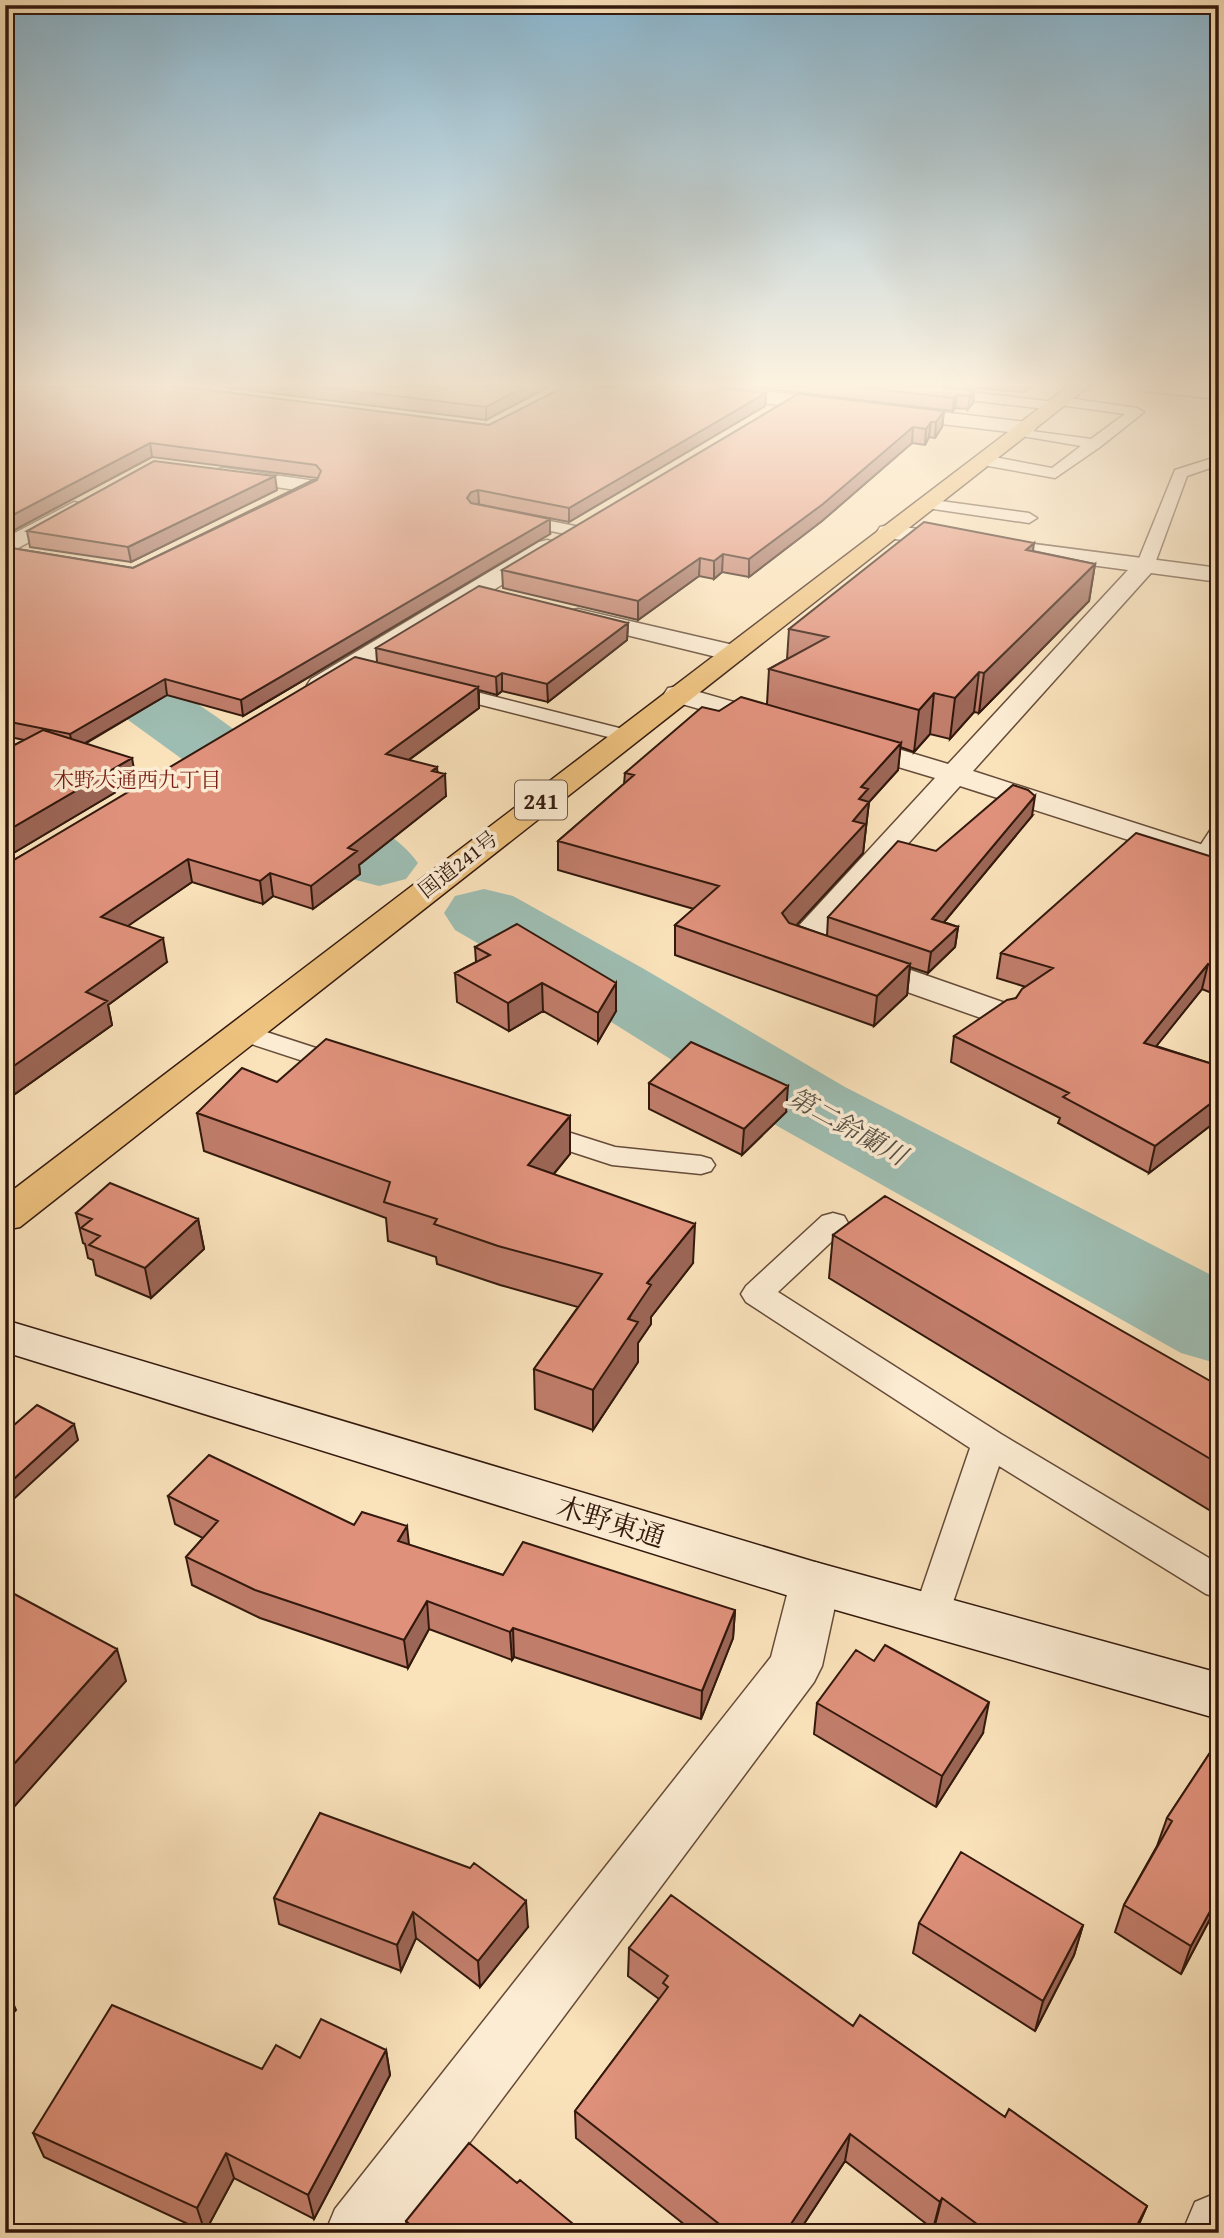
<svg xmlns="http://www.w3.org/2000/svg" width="1224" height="2238" viewBox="0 0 1224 2238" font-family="'Gentium Book Plus','Noto Serif JP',serif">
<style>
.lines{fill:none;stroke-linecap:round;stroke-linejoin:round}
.river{fill:#9ebdb2;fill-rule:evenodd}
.lane-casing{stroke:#654b38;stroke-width:3}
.street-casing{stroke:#654b38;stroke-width:3}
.secondary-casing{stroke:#33190d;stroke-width:3}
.highway-casing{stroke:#33190d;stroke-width:3}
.lane{fill:#fcecd3;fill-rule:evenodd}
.street{fill:#fcecd3;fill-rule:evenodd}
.secondary{fill:#fcecd3;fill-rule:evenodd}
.highway{fill:#edc17e;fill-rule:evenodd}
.wall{fill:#c07d6a;stroke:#33190d;stroke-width:2}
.shaded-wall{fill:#9c6656;stroke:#33190d;stroke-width:2}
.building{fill:#df917b;stroke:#33190d;stroke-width:2}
.labels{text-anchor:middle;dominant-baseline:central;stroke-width:7;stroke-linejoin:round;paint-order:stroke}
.far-neighbourhood-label{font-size:21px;fill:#7a1f14;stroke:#fcecd3}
.far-street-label{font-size:21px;fill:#33190d;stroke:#fcecd3}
.shield{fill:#fcecd3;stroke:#6f5848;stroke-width:2}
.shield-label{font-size:23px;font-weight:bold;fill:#33190d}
.water-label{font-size:26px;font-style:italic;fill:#585247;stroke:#fcecd3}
.near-street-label{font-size:28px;fill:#33190d;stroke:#fcecd3}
</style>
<rect width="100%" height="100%" fill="#fae2bb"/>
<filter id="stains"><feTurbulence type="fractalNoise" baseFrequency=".00286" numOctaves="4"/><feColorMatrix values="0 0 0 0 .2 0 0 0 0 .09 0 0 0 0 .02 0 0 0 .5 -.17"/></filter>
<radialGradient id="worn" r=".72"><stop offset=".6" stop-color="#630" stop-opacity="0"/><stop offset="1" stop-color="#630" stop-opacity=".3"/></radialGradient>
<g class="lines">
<path class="river" d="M137,675C190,688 258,750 304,783C340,810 392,826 418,863L406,879L379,886L352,879L253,816L215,783L113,709L104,695L113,681Z
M484,889L513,896L644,969L845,1087L1219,1279V1364L1181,1353L779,1127L584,1005L455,930L444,913L455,896Z"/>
<defs>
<path id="lane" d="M884,387H928L1055,402L1056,398L1061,397L1137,408L1144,412L1100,447L1055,478L983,465L975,460L983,455L1052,468L1081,446L1016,435L1014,432L1016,429L1091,439L1125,414L1060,405L1059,409L1054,410L891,391Z
M1136,387H1184L1219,391V399L1143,391Z
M1219,456V465L1187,476L1154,566L1151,570H1139L1136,566L1175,470Z
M926,499L1029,513L1037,518L1029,523L920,507L918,504Z
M515,514L580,527L582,531L574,536L509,522L507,519Z
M441,683L631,731L634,735L631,739L624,741L434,693L431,689L434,685Z
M1219,827V851L1213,860H1197L1194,855L1211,829Z
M242,1024L356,1061L359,1067L356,1073L346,1075L233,1038L229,1032L233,1026Z
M533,1121L615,1147L701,1156L711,1159L715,1165L711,1171L701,1174L612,1165L523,1136L519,1130L523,1124Z
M833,1213L844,1216L848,1223L844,1230L778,1292L1001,1434L1219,1564V1598L1206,1594L999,1466L945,1626L932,1631L919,1626L913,1615L970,1448L746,1302L741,1294L746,1286L822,1216Z"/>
<path id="street" d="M211,387H234L218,399H204L201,395Z
M668,387H727L1026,422L1033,424L1036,428L1033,432L1026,434L677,393Z
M223,468L309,480L317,481L320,486L317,491L309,492L216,478L212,474L216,470Z
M74,502L82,504L85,509L82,514L5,555V538Z
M888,525L1219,568V582L1151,573L973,771L1219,850V869L960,786L822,939L1011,1005L1016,1013L1011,1021L998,1024L788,950L783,943L935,778L838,749L834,743L838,737L848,734L948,764L1128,570L880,537L877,532L880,527Z
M547,540L555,542L559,547L555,552L329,691L320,693L311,691L307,685L311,679L539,542Z
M578,609L742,647L746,653L742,659L733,661L569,621L566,616L569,611Z
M678,686L783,716L787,722L783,728L773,730L668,700L664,694L668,688Z
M815,1562L833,1568L840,1583L822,1666L814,1682L402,2233H325L335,2209L771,1657L790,1583L797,1568Z
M1219,2192V2233H1182L1195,2202Z"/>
<path id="secondary" d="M5,1320L815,1562L1219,1673V1719L815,1604L5,1352Z"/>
<path id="highway" d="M1067,387H1088L20,1227L5,1230V1196Z"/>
</defs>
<use href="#lane" class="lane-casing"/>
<use href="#street" class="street-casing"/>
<use href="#secondary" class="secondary-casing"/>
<use href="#highway" class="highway-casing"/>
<use href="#lane" class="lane"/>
<use href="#street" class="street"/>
<use href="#secondary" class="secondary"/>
<use href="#highway" class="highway"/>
</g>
<path class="wall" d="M5,387L489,425L766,393L765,406L569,522L477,504L550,534L243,716L167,695L85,744L136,780L5,858V750L24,740L5,736V547L133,568L317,478L152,457L5,535Z
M223,387H548L486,420Z
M751,387H945L974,391L973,403L968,409L955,408L953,411Z
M961,387H1031L1024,392Z
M944,411L942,427L935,438L929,437L925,445L912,443L822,521L749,577L722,572L714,579L699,576L638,620L503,588L502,570Z
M277,490L131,562L30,547L27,531Z
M1033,551L1095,564L1089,601L979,713L974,712L950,739L930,734L914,752L900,747L898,770L869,802L863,853L796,925L827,936L828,917L936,851L1032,816L944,922L958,927L955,947L928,973L910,967L907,995L874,1026L675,955V925L694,909L558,870V841L624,784L625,773L719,711L767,704L769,669L787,659L789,629Z
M628,623L627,640L548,702L502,691L497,695L479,690V708L409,760L438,772L446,796L359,865L360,874L313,909L273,896L263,904L192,882L127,926L167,962L108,1005L112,1025L5,1101V863L12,861L377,662L376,648Z
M1219,859V996L1202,989L1156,1046L1219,1066V1119L1149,1173L1058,1123L1060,1118L951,1062L954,1036L1016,998L1026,987L997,978L1001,953Z
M475,947L616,1011L598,1042L543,1011L509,1031L457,1002L455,973L476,962Z
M277,1082L570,1116V1154L554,1174L693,1263L651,1317V1324L638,1343V1362L593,1430L535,1409L534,1369L578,1307L500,1285L437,1264L436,1257L388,1241L386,1218L204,1151L197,1113Z
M649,1083L786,1112L742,1155L649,1109Z
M76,1213L198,1219L204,1249L151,1298L96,1275L93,1260L88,1258L85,1244L83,1243Z
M833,1235L1219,1386V1516L829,1278Z
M168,1496L354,1525L409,1545L503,1575L735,1610L733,1638L701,1719L514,1657L512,1660L429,1629L408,1668L260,1618L192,1585L186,1557L203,1538L175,1524Z
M817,1703L983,1733L936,1807L814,1734Z
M1219,1739V1902L1181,1974L1115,1932L1124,1905L1157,1846L1167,1818Z
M320,1813L528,1927L480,1987L416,1938L401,1971L279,1924L274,1898Z
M919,1923L1083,1925L1074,1955L1035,2031L913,1953Z
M629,1948L853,2026L1005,2117L1147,2206L1135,2233H946L935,2225L933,2229L845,2161L798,2233H695L576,2138L575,2111L659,1999L628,1976Z
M386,2050L390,2075L314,2219L234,2178L205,2232L44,2157L33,2133L300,2058Z
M517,2183L584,2233H408L406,2221Z"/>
<path class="shaded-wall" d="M524,387H548L486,420V407Z
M974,391L973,403L968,409L970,396Z
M766,393L765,406L569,522V508Z
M957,395L955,408L953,411L954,398Z
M944,411L942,427L935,438L936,422Z
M931,422L929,437L925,445L926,429Z
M913,427L912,443L822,521L749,577V559Z
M150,443L152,457L5,535V519Z
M275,476L277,490L131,562L128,547Z
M478,490L479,503L471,506L467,498L471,492Z
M550,519V534L243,716L241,700Z
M1034,543L1029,580L1026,550Z
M723,554L722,572L714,579V561Z
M700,558L699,576L638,620V601Z
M1095,564L1089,601L979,713L984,673Z
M628,623L627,640L548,702L547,684Z
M979,672L974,712L950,739L955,698Z
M502,673V691L497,695L496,677Z
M165,679L167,695L73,750L70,734Z
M478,687L479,708L388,775L386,754Z
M934,693L930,734L914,752L919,710Z
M901,743L898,770L869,802L863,853L780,943L782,913L853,821L861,787Z
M132,758L136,780L5,858V832Z
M437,767L438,779L445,774L446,796L359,865L360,874L313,909L311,886L348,848Z
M1035,796L1032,816L930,939L932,919Z
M188,859L192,882L106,941L101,917Z
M270,873L273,896L263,904L260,881Z
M958,927L955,947L928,973L931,952Z
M163,938L167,962L108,1005L112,1025L5,1101V1072L86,992Z
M910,964L907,995L874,1026L877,996Z
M1208,964L1202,989L1138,1069L1144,1043Z
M542,983L543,1011L509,1031L508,1003Z
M616,983V1011L598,1042V1013Z
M788,1086L786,1112L742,1155L744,1129Z
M1219,1097V1119L1149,1173L1155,1146Z
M570,1116V1154L529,1204L528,1165Z
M198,1219L204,1249L151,1298L145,1268Z
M695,1224L693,1263L651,1317V1324L638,1343V1362L593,1430V1390L647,1283Z
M74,1424L78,1440L5,1507V1487Z
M407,1526L410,1554L398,1541Z
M427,1601L429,1629L408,1668L404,1640Z
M735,1610L733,1638L701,1719L702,1691Z
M513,1628L514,1657L512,1660L510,1632Z
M117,1649L126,1681L5,1817V1774Z
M989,1702L983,1733L936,1807L942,1776Z
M1219,1895V1902L1181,1974L1191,1946Z
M526,1901L528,1927L480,1987L478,1961Z
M413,1912L416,1938L401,1971L397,1945Z
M1083,1925L1074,1955L1035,2031L1043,2001Z
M5,1984L16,2010L5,2022Z
M386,2050L390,2075L314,2219L308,2195Z
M850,2134L845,2161L798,2233H785Z
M226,2153L234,2178L205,2232L197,2208Z
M942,2198L935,2225L933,2229L940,2202Z
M1147,2206L1135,2233H1133Z"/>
<path class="building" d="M5,387H184L489,425L564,387H713L766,393L569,508L478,490L471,492L467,498L471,503L550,519L241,700L165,679L70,734L5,721V547L133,568L317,480L321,471L316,465L150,443L5,519Z
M321,387H524L486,407Z
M859,387H945L974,391L970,396L957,395L954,398Z
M798,394L944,411L936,422H931L926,429L913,427L823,504L749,559L723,554L714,561L700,558L638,601L502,570Z
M154,461L275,476L128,547L27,531Z
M924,522L1034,543L1026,550L1095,564L984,673L979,672L955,698L934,693L919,710L769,669L828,637L789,629Z
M479,586L628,623L547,684L502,673L496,677L376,648Z
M355,657L478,687L386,754L437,767L432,771L445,774L348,848L357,851L311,886L270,873L260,881L188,859L101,917L163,938L86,992L107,1001L5,1072V863L12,861Z
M741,697L901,743L861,787L868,789L859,799L869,802L853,821L865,824L782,913L789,923L910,964L877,996L675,925L719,886L558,841L634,775L625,773L702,707L719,711Z
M43,730L132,758L5,832V750Z
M1013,785L1028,790L1035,796L932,919L958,927L931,952L828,917L898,841L936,851Z
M1136,833L1219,859V968L1208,964L1144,1043L1219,1066V1097L1155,1146L1063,1097L1069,1093L954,1036L1007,1000L1016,998L1022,989L1053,968L1001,953Z
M517,924L616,983L598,1013L542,983L508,1003L455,973L490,955L475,947Z
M326,1039L570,1116L528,1165L695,1224L647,1283L651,1285L628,1319L638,1322L593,1390L534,1369L602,1274L498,1246L434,1224L437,1219L384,1202L390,1182L197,1113L242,1068L277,1082Z
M691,1042L788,1086L744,1129L649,1083Z
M110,1183L198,1219L145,1268L89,1245L100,1236L81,1228L92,1219L76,1213Z
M885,1196L1219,1386V1464L833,1235Z
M37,1405L74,1424L5,1487V1433Z
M209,1455L354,1525L362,1512L407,1526L398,1541L503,1575L523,1542L735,1610L702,1691L513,1628L510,1632L427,1601L404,1640L255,1590L186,1557L218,1521L168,1496Z
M5,1589L117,1649L5,1774Z
M885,1645L989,1702L942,1776L817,1703L856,1650L874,1661Z
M1219,1739V1895L1191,1946L1124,1905L1172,1821L1167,1818Z
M320,1813L470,1868L474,1863L526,1901L478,1961L413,1912L397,1945L274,1898Z
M961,1852L1083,1925L1043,2001L919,1923Z
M671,1895L853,2026L860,2015L1005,2117L1009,2109L1147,2206L1133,2233H989L942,2198L940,2202L850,2134L785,2233H719L723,2227L575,2111L668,1987L663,1983L668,1976L629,1948Z
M112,2005L262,2069L276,2045L300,2058L321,2019L386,2050L308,2195L226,2153L197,2208L33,2133Z
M469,2143L517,2183L520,2180L584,2233H419L406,2221Z"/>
<linearGradient id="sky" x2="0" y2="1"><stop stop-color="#8ab8d2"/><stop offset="0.55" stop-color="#fdf2e0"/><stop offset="1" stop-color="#fdf2e0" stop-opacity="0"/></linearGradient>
<rect width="1224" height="700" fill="url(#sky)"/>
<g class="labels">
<g class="far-neighbourhood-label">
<text x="137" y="779">木野大通西九丁目</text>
</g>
<g class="far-street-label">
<text transform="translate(458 864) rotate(-38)">国道241号</text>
</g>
<rect class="shield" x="515" y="780.5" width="52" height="39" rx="5"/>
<g class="shield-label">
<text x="541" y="800">241</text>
</g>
<g class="water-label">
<text transform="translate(848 1126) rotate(29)">第二鈴蘭川</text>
</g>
<g class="near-street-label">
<text transform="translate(611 1521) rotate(17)">木野東通</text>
</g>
</g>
<rect width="1224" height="2238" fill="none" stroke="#fae2bb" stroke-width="28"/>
<rect x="7" y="7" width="1210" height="2224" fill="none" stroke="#33190d" stroke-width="3.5"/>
<rect x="14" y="14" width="1196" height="2210" fill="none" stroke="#33190d" stroke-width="2"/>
<rect width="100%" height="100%" filter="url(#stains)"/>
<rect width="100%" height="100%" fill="url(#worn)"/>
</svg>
